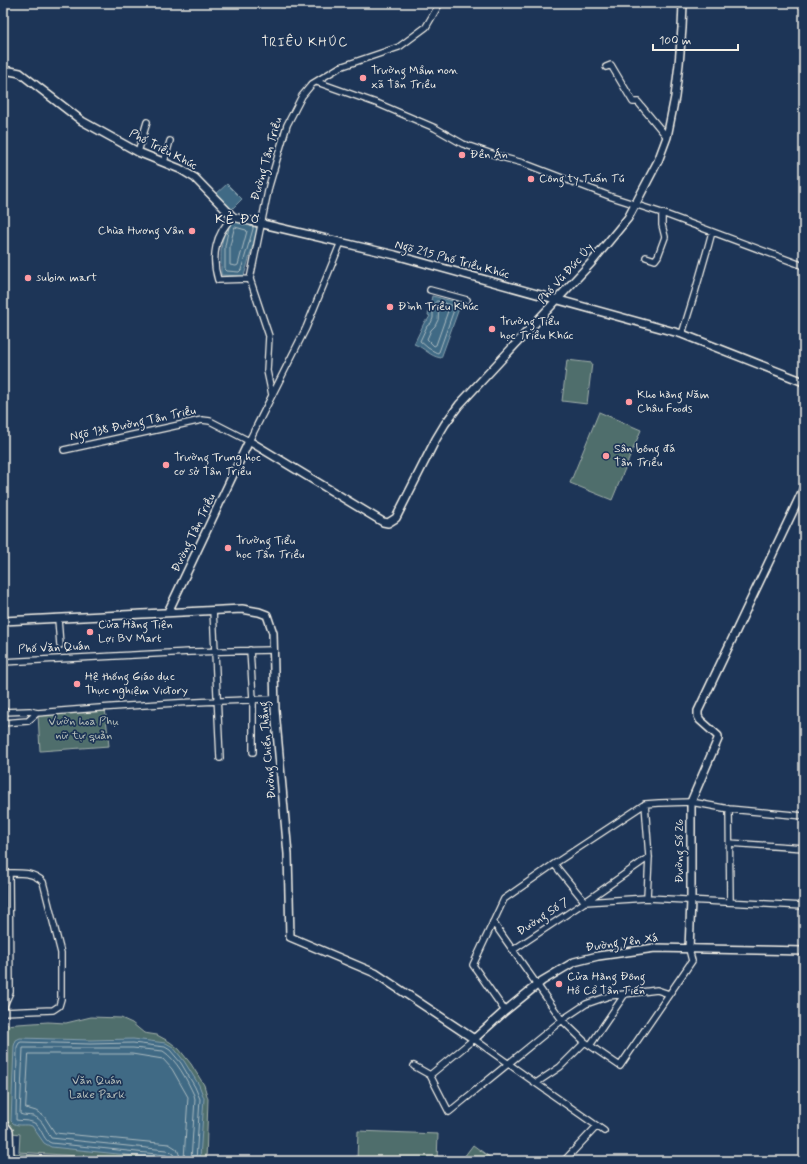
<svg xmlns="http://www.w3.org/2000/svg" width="807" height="1164" viewBox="0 0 807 1164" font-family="Mynerve,sans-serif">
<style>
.green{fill:#506e6c;stroke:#a2b0aa}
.water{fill:#3f6a85;stroke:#87a0ad}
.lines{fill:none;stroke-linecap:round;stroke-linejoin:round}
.shore{stroke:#acbbc0;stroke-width:1}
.minor-casing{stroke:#f4f1e8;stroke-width:8}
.tertiary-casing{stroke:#f4f1e8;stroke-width:10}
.minor{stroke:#1d3557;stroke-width:5.5}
.tertiary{stroke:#1d3557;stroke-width:7}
.poi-dot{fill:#ff9aa2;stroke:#1d3557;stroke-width:1.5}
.labels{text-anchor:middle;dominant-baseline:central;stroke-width:3.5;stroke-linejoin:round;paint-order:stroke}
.poi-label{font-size:12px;fill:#f4f1e8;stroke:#1d3557;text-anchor:start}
.street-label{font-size:12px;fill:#f4f1e8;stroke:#1d3557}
.park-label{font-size:12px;fill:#bbc3bd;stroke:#1d3557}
.neighbourhood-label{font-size:13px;letter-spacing:1px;fill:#f4f1e8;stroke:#1d3557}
.quarter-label{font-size:14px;letter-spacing:1px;fill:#f4f1e8;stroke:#1d3557}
</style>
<rect width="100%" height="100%" fill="#1d3557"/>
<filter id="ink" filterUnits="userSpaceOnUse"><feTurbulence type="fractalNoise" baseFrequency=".025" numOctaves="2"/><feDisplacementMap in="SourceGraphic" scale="8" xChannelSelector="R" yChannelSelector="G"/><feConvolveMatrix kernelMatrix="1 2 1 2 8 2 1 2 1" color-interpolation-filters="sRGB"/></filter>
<g filter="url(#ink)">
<path class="green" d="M567,360L592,363L587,404L562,401Z
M599,412L641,430L612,500L570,483Z
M105,708L109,746L40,751L38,714Z
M91,1017L121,1018L132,1023L144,1033L157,1035L170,1042L179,1049L191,1064L204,1085L208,1099L206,1161H151L19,1152L20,1134L12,1133L3,1124V1025L48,1022L66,1023Z
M358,1131L438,1134L437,1161H357Z
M473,1145L495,1161H461Z
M11,1153L112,1161H11Z"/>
<path class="water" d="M227,184L242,199L231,210L215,195Z
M233,216L259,224L244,276L221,275C221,248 219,240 233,216Z
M432,296L461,303L441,358C429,356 425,348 414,344L425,321H427L430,316L428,315Z
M20,1038L90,1040L133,1039L166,1043L173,1047L184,1061L199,1085L204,1098L200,1159L199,1161H185L51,1147L44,1143L32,1126C25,1123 16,1128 11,1121L14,1046L16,1040Z"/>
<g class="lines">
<path class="shore" d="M229,227L225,246V269L227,271L239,272L241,270L253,229V227L250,226
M235,227L246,230L247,231L238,265L236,266L230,265V246Z
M437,301L454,306L455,307L439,352L437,353L428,348L420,341L427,326L431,323L433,318V312L435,303Z
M439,308L447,309L448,311L436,345L434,346L427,339L431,330L435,326L438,320Z
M29,1054H132L163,1059L172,1069L188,1097L184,1159H181L177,1149L169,1144L55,1133L44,1116L36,1111L26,1108Z
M170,1161L169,1157L166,1155L51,1143C42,1140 42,1125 32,1122C27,1120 21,1121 16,1120L17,1047L19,1043L21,1042L90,1044L133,1043L165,1047L170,1050L181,1063L195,1087L200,1099L196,1161
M175,1161L173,1154L166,1150L51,1138C46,1130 43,1119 33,1116C28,1115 24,1116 20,1114L23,1048H133L163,1051C177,1060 187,1080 194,1095L195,1099L191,1161"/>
<defs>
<path id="minor" d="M606,67L611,65L633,102H638L667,137
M317,82L379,104L435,128L463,144L501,157L523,163L612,197L662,213L804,266
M138,152L147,122
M164,162L170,141
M233,217C215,234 211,257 218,280L250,279
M646,257L655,260L658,256L665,237L662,225V213
M430,290L467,300
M682,334C693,300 703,266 712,232
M272,395L267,371L269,336L250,279L269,186L287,125L302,96L312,84L340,67L399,47L426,27L440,3
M64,450L202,420L210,421L249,441L306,328L341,242
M213,610L220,758
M58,619L60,645
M250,650L253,699V752
M3,662L190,652L274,650
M3,712L30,711L37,713C116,706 195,701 275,699
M3,723L28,721L37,713
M645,804L649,857L647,898
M729,809L730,902
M729,843L804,848
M554,864L585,902
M3,873C17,873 33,871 43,882L61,953V999L59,1006L53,1010L3,1012
M585,902L647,898L804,906
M493,922L562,1020L585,1042L620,1066L692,961L689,949
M513,950L585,902L649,857
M3,1008L10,992L9,873
M505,1011L473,965L504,899L554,864L645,804L659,803L691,802L729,809L804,816
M591,1044L625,994
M414,1066L430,1075
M536,1083L560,1067L585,1042
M604,1131L597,1126C556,1097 515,1069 474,1039L430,1075L449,1112L562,1020L586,1004L609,996L657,990L669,994
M564,1161L597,1126"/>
<path id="tertiary" d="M3,72L10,71L20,73L82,121L138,152L180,169L195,178L233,217L395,255L682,334L804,382
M168,612L249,441L383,522L388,523L396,518L436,439L445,424L459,405L591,263L628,218L635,205L658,161L667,137L675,97L679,64L682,28L683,3
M3,621L242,609L259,612L267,615L273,633L275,710L288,854L290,937L375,973L474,1039L505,1011L542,981L574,962L598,956L655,948L804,951
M689,949L691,900V802L718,739V736L700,720L698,716V711L804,488
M3,1123L9,1131L10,1161"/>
</defs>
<use href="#minor" class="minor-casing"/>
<use href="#tertiary" class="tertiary-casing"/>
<use href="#minor" class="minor"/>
<use href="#tertiary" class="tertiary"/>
</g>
</g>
<g class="poi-dot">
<circle cx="363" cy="78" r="4"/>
<circle cx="462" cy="155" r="4"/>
<circle cx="531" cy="179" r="4"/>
<circle cx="192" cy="231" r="4"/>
<circle cx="28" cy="278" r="4"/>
<circle cx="390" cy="307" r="4"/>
<circle cx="492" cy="329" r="4"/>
<circle cx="629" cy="402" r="4"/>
<circle cx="606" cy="456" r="4"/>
<circle cx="166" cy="465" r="4"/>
<circle cx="228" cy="548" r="4"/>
<circle cx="90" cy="632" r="4"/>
<circle cx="77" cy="684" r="4"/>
<circle cx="559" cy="984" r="4"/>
</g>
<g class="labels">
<g class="poi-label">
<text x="371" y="71">Trường Mầm non<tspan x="371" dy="14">xã Tân Triều</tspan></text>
<text x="470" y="155">Đền Án</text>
<text x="539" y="179">Công ty Tuấn Tú</text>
<text x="184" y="231" text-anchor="end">Chùa Hương Vân</text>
<text x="36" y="278">subin mart</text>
<text x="398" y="307">Đình Triều Khúc</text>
<text x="500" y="322">Trường Tiểu<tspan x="500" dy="14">học Triều Khúc</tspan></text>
<text x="637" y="395">Kho hàng Năm<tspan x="637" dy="14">Châu Foods</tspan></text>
<text x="614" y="449">Sân bóng đá<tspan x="614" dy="14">Tân Triều</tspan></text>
<text x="174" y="458">Trường Trung học<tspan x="174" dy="14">cơ sở Tân Triều</tspan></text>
<text x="236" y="541">Trường Tiểu<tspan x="236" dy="14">học Tân Triều</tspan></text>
<text x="98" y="625">Cửa Hàng Tiện<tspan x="98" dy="14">Lợi BV Mart</tspan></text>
<text x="85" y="677">Hệ thống Giáo dục<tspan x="85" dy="14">Thực nghiệm Victory</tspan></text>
<text x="567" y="977">Cửa Hàng Đông<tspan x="567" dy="14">Hồ Cổ Tân Tiến</tspan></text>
</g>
<g class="street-label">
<text transform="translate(163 150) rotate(27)">Phố Triều Khúc</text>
<text transform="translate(267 159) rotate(-74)">Đường Tân Triều</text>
<text transform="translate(452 260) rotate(15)">Ngõ 215 Phố Triều Khúc</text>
<text transform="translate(566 274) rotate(-48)">Phố Vũ Đức Úy</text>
<text transform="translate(133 424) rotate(-12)">Ngõ 138 Đường Tân Triều</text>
<text transform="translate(194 533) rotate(-64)">Đường Tân Triều</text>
<text transform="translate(54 648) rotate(-3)">Phố Văn Quán</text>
<text transform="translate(268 750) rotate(-95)">Đường Chiến Thắng</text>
<text transform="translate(680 851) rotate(-90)">Đường Số 26</text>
<text transform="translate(543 917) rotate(-33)">Đường Số 7</text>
<text transform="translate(622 943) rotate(-8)">Đường Yên Xá</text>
</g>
<g class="park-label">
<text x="84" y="722">Vườn hoa Phụ<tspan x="84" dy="14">nữ tự quản</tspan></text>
<text x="97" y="1081">Văn Quán<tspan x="97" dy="14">Lake Park</tspan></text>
</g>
<g class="neighbourhood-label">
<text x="305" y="42">TRIÊU KHÚC</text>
</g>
<g class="quarter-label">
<text x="238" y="219">KẺ ĐƠ</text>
</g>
</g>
<rect width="807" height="1164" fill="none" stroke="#1d3557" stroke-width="16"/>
<rect x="8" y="8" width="791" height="1148" fill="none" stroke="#f4f1e8" stroke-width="1.5" filter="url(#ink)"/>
<path d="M653 44v6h85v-6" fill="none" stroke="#f4f1e8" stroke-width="2"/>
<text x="659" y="44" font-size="12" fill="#f4f1e8" stroke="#1d3557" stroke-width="3" paint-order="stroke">100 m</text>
</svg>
